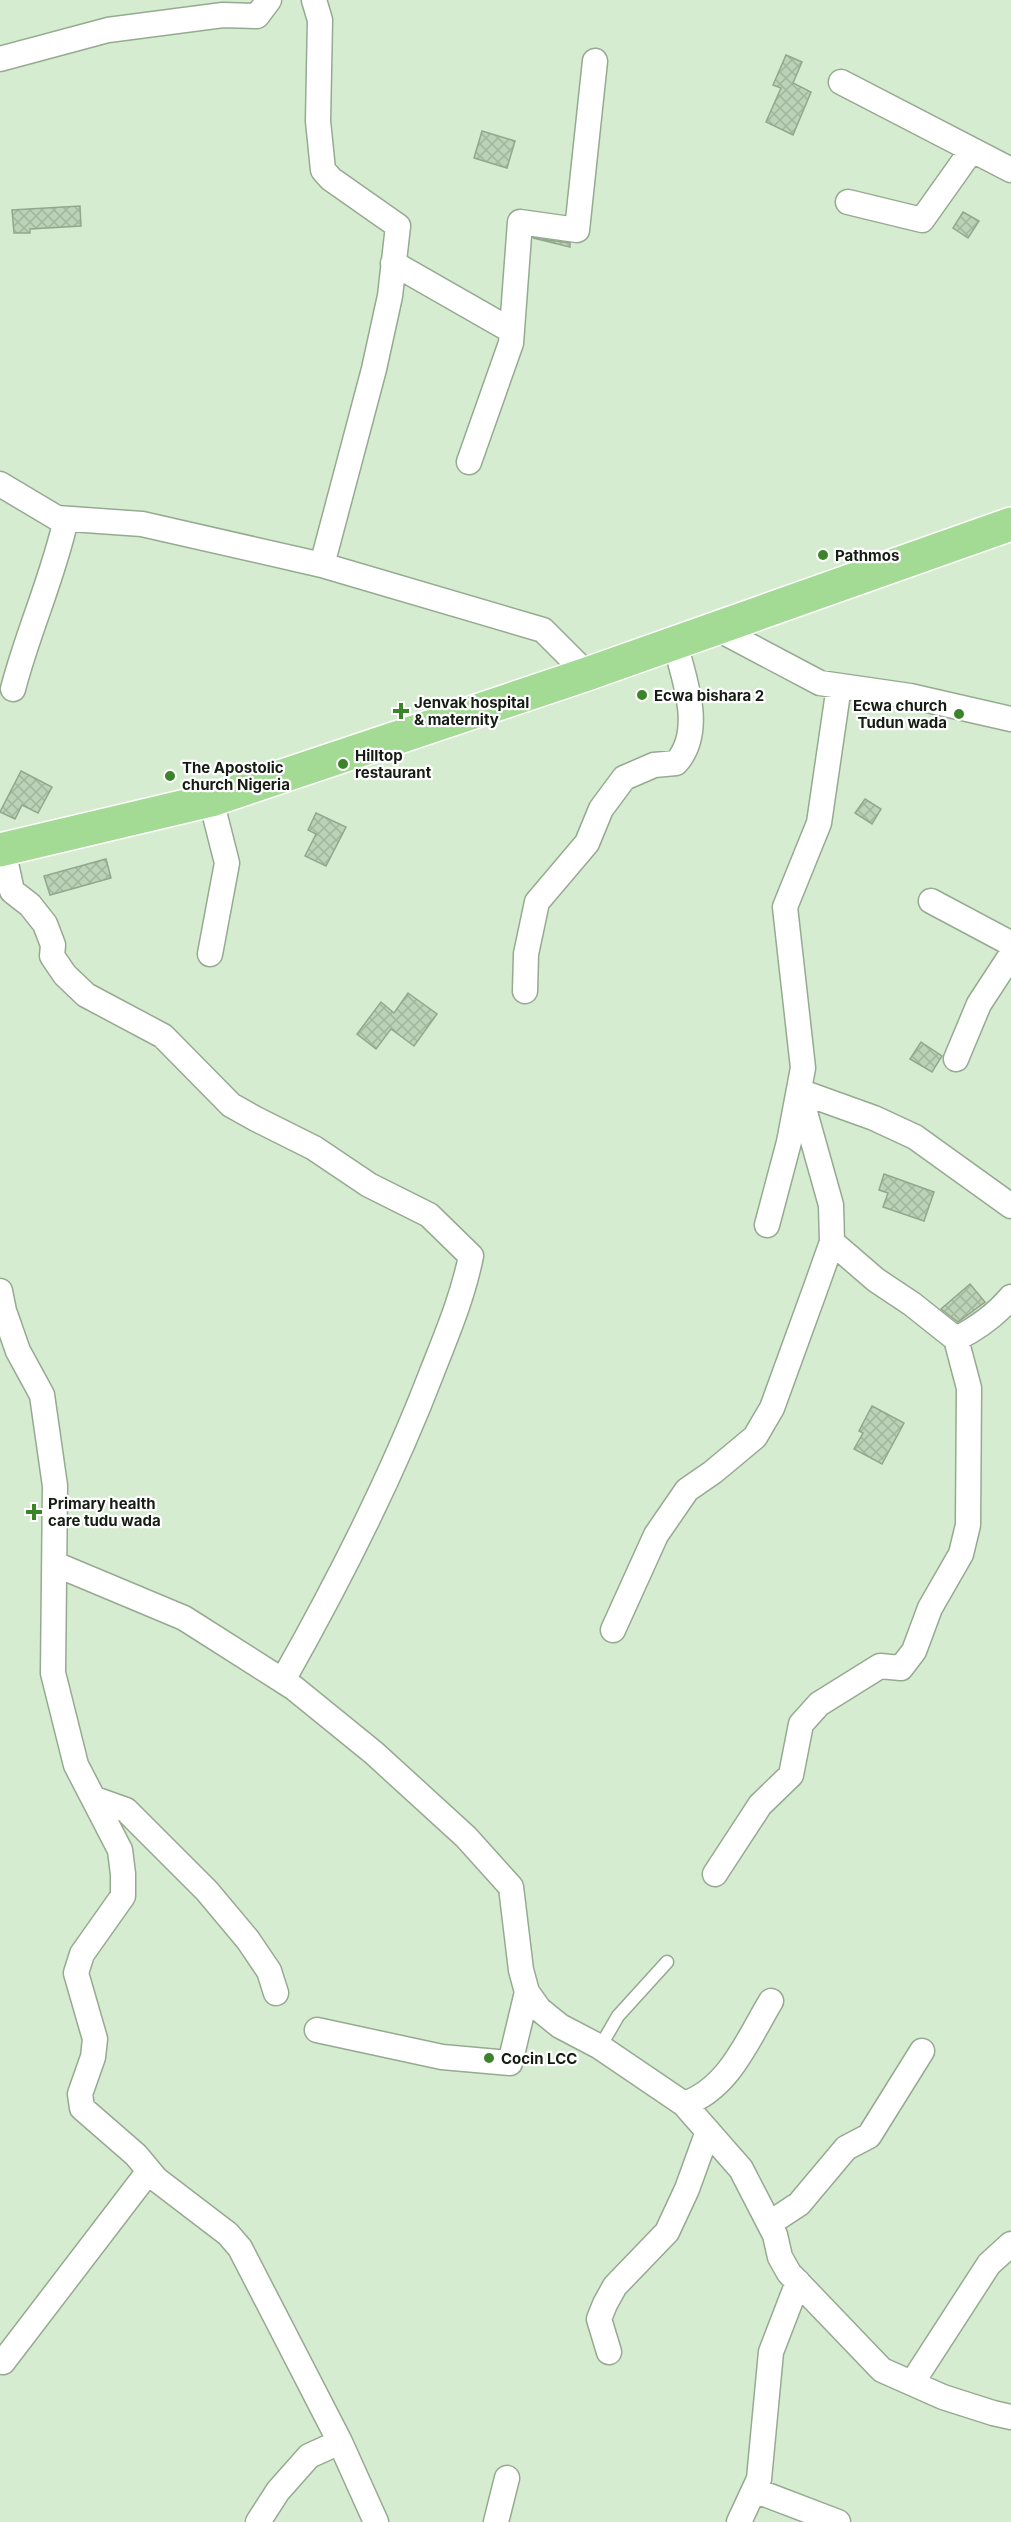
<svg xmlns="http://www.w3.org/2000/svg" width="1011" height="2522" viewBox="0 0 1011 2522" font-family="Inter,sans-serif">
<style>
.building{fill:url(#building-cross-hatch);stroke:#92a78d;stroke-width:1.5}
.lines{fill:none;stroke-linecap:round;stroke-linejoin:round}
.service-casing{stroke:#95aa90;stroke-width:15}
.minor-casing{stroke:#95aa90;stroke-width:27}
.primary-casing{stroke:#fff;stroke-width:36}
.service{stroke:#fff;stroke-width:12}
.minor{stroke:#fff;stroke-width:24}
.primary{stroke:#a3da94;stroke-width:33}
.poi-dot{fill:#3c842a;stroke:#fff;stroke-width:2}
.labels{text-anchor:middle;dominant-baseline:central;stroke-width:4.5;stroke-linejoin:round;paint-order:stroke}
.poi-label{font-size:15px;font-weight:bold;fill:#151d13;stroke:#fff;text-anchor:start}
</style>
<defs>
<pattern id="building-cross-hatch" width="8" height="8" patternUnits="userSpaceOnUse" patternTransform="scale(1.5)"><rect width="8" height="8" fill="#bcd2b7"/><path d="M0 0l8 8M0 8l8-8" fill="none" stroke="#a1b49c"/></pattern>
</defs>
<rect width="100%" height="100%" fill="#d6ecd0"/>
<path class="building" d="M786,55L802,62L793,83L811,92L793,135L766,122L781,88L773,85Z
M482,131L515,141L507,168L474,158Z
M80,206L81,226L30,229V233H14L12,210Z
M963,212L979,221L968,238L953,228Z
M533,238L570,243V247Z
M21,771L52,787L38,813L22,805L15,819L0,812Z
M865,799L881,809L872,824L855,813Z
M316,813L346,827L326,866L305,856L316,834L308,830Z
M106,859L111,878L50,895L44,876Z
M408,993L437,1014L414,1046L391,1029L376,1049L357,1034L381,1002L394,1013Z
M921,1042L942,1056L932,1072L910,1059Z
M884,1174L934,1192L924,1221L883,1207L888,1193L879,1190Z
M970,1284L985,1302L958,1322L941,1309Z
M872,1406L904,1423L882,1464L854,1449L863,1433L859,1431Z"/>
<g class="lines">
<defs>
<path id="service" d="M600,2047L618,2016L667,1962"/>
<path id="minor" d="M314,0L320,20L318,121L323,170L331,179L398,226L390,296L374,369L322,565
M0,59L108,30L223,15L257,16L269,0
M841,82L1011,170
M848,202L922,220L971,151
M393,263L512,331
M469,462L511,343L520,222L577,230L595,61
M0,484L57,518L142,524L322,565L543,630L587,674
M716,628L820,683L910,696L1011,719
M13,689C28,631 53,578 66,519
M3,850L12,891L30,905L45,924L53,945L52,956L65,975L86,995L163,1036L231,1105L256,1119L314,1148L369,1185L429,1215L471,1256C463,1296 447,1334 432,1372C391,1479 339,1581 283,1680
M931,901L1008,942L1011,948
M210,954L227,863L211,800
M525,991L526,954L537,902L587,843L601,809L624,778L654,765L676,763C705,731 684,679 675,643
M956,1059L979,1004L1011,955
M799,1091L874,1118L915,1137L1011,1206
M767,1225L789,1142L803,1068L785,907L819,823L839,686
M0,1291L4,1311L18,1351L42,1395L55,1486L53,1673L76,1765L120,1850L123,1874V1896L82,1954L76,1973L95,2039L93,2057L80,2094L82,2108L136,2155L156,2179L228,2234L240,2248L340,2442L376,2522
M956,1339C978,1328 995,1316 1011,1297
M55,1564L184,1618L294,1688L374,1753L466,1837L511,1887L521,1970L527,1992L539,2009L560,2026L600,2047L684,2104L741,2169L775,2235L780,2257L789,2273L882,2370L943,2397L993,2413L1011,2417
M613,1630L656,1535L687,1490L713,1472L755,1437L772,1408L816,1287L832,1242L831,1205L799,1091
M95,1799L126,1810L207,1891L248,1940L269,1971L276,1993
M715,1874L760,1805L791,1775L801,1724L819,1704L880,1666L901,1668L914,1651L930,1608L961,1554L968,1525L969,1388L956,1339L912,1304L876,1280L832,1242
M317,2030L442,2057L510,2063L527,1992
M684,2104C729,2089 748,2039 771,2001
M770,2223L799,2204L846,2148L869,2136L922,2051
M609,2352L599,2319L605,2304L615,2286L667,2232L687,2189L708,2131
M3,2362L149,2171
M912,2383L989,2264L1011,2244
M754,2490L838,2522
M258,2522L278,2491L309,2456L340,2442
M496,2522L507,2478
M739,2522L759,2479L771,2352L798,2282"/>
<path id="primary" d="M0,850L211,800L587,674L1011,524"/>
</defs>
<use href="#service" class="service-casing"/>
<use href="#minor" class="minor-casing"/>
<use href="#primary" class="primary-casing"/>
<use href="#service" class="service"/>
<use href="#minor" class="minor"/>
<use href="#primary" class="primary"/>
</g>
<g class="poi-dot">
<circle cx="823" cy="555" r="6"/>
<circle cx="642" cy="695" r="6"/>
<path d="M398 702h6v6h6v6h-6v6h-6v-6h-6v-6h6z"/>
<circle cx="959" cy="714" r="6"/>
<circle cx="343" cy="764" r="6"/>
<circle cx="170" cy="776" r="6"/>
<path d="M31 1503h6v6h6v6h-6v6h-6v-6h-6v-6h6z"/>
<circle cx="489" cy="2058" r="6"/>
</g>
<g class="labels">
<g class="poi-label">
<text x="835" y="555">Pathmos</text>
<text x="654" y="695">Ecwa bishara 2</text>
<text x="414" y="702">Jenvak hospital<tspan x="414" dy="17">&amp; maternity</tspan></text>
<text x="947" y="705" text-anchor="end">Ecwa church<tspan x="947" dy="17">Tudun wada</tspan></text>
<text x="355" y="755">Hilltop<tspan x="355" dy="17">restaurant</tspan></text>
<text x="182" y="767">The Apostolic<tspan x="182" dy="17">church Nigeria</tspan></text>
<text x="48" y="1503">Primary health<tspan x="48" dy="17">care tudu wada</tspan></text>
<text x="501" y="2058">Cocin LCC</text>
</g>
</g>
</svg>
